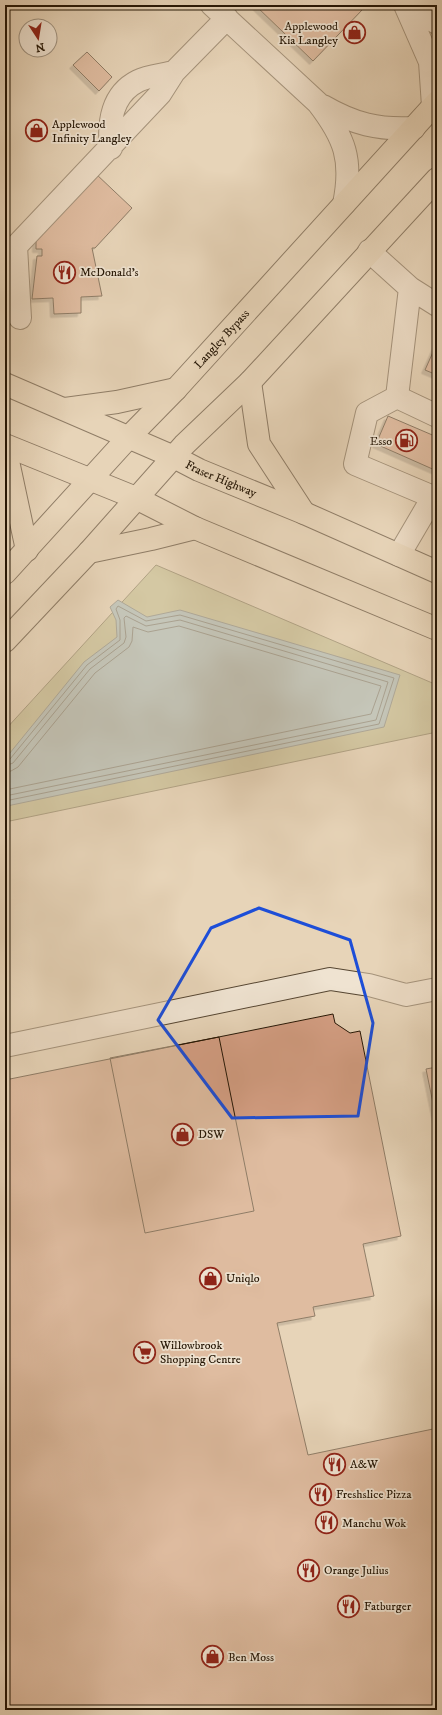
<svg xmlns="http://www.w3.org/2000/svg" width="442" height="1715" viewBox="0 0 442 1715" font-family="'IM FELL DW Pica',serif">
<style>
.green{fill:#bcbb8a;stroke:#706848}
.water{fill:#9bb5ba;stroke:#6c7572}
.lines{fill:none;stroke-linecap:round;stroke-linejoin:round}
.shore{stroke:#606660;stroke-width:1}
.building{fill:#d59f84;stroke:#251605;filter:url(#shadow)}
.minor-casing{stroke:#564632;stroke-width:24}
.major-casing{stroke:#251605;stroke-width:24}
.highway-casing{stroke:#251605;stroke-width:24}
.minor{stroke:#efe3d1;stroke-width:22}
.major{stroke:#e7d4b8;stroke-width:22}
.highway{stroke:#e7d4b8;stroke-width:22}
.marked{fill:none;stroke:#1d4ed8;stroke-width:3;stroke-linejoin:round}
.labels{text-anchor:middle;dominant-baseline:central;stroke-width:3.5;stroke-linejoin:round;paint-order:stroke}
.poi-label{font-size:12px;fill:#251605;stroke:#efe3d1;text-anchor:start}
.street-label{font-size:12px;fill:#251605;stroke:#efe3d1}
</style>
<defs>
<filter id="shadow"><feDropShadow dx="-3.5" dy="3.5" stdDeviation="0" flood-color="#0004"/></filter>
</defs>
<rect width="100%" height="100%" fill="#e7d4b8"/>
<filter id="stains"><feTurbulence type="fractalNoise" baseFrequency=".005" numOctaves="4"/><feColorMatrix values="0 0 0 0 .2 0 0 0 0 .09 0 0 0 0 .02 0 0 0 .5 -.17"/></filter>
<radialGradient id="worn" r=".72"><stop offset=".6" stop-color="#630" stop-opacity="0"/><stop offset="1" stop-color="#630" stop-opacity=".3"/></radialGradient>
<path class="green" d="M156,565L437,685V732L5,822V730Z"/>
<path class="water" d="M118,600L147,617L180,610L400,675L384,727L7,806L5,797V759L84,662L117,637L116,620L110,607Z"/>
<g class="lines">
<path class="shore" d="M5,761L10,759L87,665L120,640V620L116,609L118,606L146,621L180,615L394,678L379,724L5,801
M5,766L13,763L90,669L124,643L126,637L124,618L126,616L146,626L180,620L388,682L376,720L5,796
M5,772L11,771L18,767L95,673L129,647L132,641L133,627L148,632L179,626L381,686L371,714L5,790"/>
</g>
<path class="building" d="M255,5H360L363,9L313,61Z
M87,52L112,77L99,91L73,65Z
M95,173L132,208L95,248H92L102,296L81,297V313L54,314L53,298L32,299L37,256H42V249H36V240Z
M437,343V375L425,370Z
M388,416L437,437V471L376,444Z
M333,1014L335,1023L350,1033L360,1031L401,1236L363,1244L374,1296L313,1307L315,1316L277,1323L308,1455L433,1429L437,1453V1710H5V1080Z
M219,1037L254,1211L145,1233L110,1058Z
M437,1067V1123L426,1069Z"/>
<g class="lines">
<defs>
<path id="minor" d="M212,5L318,103C345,138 353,160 344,204
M405,5L430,62L433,106
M405,5L437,23
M323,106C354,124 378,130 414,128
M111,148C108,122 112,94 138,81C148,76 162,75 174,72
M16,246L20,318
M369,251L410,288L397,397
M5,258L160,94L174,72L227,18
M410,288L437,305
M399,555L433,497L355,464L367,413L397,397L437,416
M5,1046L330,979L369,985L406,995L437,989"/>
<g id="major">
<path id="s1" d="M5,384L174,457L199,470L304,513L437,572"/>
<path d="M5,445L136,498L195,528L437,629"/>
</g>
<g id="highway">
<path d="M250,382L259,444L304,513"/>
<path d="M65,409L117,402L176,389"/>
<path d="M5,447L27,550"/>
<path d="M89,552L151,539L195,528"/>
<path id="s2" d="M5,573L128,438L176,389L437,102"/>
<path d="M5,641L89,552L184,445L250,382L437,179"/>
</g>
</defs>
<use href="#minor" class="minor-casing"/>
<use href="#major" class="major-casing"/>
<use href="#highway" class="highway-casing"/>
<use href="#minor" class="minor"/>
<use href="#major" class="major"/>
<use href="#highway" class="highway"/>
</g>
<path d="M0 0H442V1715H0ZM259,908L350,940L373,1023L358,1116L232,1118L158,1020L211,928Z" fill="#e7d4b8" fill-opacity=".55" fill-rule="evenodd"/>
<path class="marked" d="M259,908L350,940L373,1023L358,1116L232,1118L158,1020L211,928Z"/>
<defs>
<symbol id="shop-ring" viewBox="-11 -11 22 22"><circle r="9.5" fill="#efe3d1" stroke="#8f2418" stroke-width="1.5"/><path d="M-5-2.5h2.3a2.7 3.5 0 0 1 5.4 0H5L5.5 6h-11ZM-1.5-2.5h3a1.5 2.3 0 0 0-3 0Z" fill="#8f2418"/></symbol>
<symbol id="restaurant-ring" viewBox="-11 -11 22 22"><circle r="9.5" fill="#efe3d1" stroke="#8f2418" stroke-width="1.5"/><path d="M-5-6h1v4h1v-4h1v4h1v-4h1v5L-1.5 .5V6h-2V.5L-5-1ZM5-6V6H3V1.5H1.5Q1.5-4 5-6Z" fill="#8f2418"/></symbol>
<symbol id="fuel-ring" viewBox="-11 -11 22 22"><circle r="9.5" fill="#efe3d1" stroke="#8f2418" stroke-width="1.5"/><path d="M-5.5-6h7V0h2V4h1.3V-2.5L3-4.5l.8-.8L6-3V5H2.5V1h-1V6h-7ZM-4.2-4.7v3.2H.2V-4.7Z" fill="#8f2418"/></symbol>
<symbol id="supermarket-ring" viewBox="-11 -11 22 22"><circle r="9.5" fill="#efe3d1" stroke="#8f2418" stroke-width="1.5"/><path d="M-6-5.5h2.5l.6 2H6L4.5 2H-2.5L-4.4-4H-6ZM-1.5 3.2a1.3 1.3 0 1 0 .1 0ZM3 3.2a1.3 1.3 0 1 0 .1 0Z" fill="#8f2418"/></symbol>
</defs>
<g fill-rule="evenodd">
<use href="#shop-ring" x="342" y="20" width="25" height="25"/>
<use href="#shop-ring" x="24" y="118" width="25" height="25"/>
<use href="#restaurant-ring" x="52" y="260" width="25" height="25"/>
<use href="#fuel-ring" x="394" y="428" width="25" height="25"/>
<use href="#shop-ring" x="170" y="1122" width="25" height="25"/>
<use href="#shop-ring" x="198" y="1266" width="25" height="25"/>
<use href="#supermarket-ring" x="132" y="1340" width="25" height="25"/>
<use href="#restaurant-ring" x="322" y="1452" width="25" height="25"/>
<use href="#restaurant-ring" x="308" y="1482" width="25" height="25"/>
<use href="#restaurant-ring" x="314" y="1510" width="25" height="25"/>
<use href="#restaurant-ring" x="296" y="1558" width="25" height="25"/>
<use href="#restaurant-ring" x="336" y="1594" width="25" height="25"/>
<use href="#shop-ring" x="200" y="1644" width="25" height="25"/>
</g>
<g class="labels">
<g class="poi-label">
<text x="338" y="26" text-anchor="end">Applewood<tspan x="338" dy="14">Kia Langley</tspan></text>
<text x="52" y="124">Applewood<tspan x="52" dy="14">Infinity Langley</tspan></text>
<text x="80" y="272">McDonald's</text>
<text x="392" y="441" text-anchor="end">Esso</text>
<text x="198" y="1134">DSW</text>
<text x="226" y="1278">Uniqlo</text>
<text x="160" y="1345">Willowbrook<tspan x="160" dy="14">Shopping Centre</tspan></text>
<text x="350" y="1464">A&amp;W</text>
<text x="336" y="1494">Freshslice Pizza</text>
<text x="342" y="1523">Manchu Wok</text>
<text x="324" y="1570">Orange Julius</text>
<text x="364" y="1606">Fatburger</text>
<text x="228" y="1657">Ben Moss</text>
</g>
<g class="street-label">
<text stroke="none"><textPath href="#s2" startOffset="319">Langley Bypass</textPath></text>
<text stroke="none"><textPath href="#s1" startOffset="236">Fraser Highway</textPath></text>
</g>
</g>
<rect width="442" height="1715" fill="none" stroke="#e7d4b8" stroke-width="20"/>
<rect x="6" y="6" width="430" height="1703" fill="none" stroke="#251605" stroke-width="2"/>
<rect x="10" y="10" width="422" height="1695" fill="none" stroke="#251605"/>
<g transform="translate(38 38) rotate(168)"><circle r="19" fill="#efe3d1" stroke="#9e917f"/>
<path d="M0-3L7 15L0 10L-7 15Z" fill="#8f2418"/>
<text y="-6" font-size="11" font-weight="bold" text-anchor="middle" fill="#251605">N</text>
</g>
<rect width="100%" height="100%" filter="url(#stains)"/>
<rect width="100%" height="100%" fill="url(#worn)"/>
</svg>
